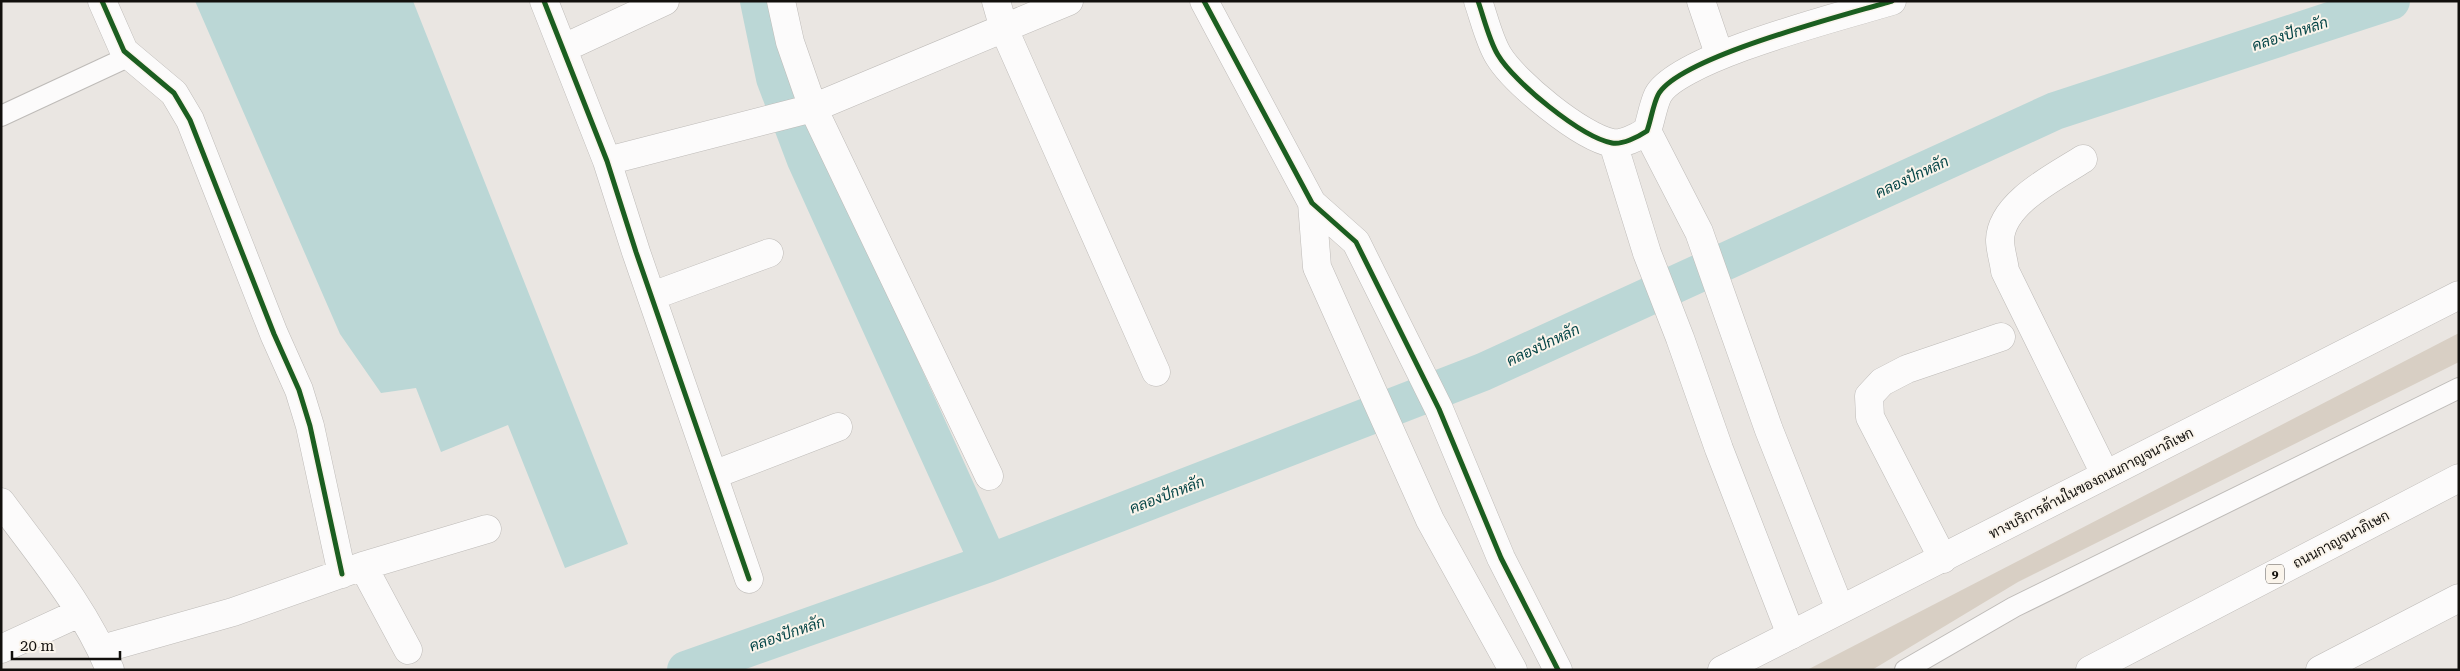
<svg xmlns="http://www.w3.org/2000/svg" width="2460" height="671" viewBox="0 0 2460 671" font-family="'Roboto Serif',Sarabun,serif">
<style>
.green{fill:#d8cfc4}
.water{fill:#bbd7d6}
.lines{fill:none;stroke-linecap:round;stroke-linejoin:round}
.canal{stroke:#bbd7d6;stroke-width:38}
.lane-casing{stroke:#bebbb8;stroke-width:22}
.street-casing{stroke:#bebbb8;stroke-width:29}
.secondary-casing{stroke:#bebbb8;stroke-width:29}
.highway-casing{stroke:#bebbb8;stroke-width:29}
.lane{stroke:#fcfbfb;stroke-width:20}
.street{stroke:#fcfbfb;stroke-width:28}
.secondary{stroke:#fcfbfb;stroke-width:28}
.highway{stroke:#fcfbfb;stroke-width:28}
.cycleway-casing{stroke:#faf4eb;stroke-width:8}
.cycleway{stroke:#1b5e20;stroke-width:5}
.labels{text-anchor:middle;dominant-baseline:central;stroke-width:4;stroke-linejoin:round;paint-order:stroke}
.shield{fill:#faf4eb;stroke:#585450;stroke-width:1}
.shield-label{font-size:12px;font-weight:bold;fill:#12100d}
.street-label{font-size:14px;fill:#12100d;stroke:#faf4eb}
.water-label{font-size:15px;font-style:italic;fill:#054547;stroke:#faf4eb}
</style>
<rect width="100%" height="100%" fill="#eae6e2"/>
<path class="green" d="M2459,333V362L2018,582L1872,670H1807Z"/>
<path class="water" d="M195,1H413L628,544L565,568L508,425L441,452L416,388L381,393L340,334Z"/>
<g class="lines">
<path class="canal" d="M759,1L775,78L806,160L989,563
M686,670L989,563L1483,372L2055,111L2391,1"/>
<defs>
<path id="lane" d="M1,116L130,56
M1905,670L2014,607L2459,388"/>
<path id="street" d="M102,1L124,51L174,93L190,120L274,334L299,390L310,426L342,574
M544,1L607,161L636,252L749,579
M781,1L790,42L813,108L989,476
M996,1L1004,29L1156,372
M1204,1L1312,203L1356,242L1439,409L1501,558L1558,670
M1478,1C1484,18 1489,40 1498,55C1514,82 1581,137 1612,143C1622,145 1638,137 1647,131C1651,120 1653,105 1658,95C1678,57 1846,15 1892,1
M1701,1L1719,54
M564,48L665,1
M1647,131L1699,232L1769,430L1840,609
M1613,143L1647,253L1680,338L1719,449L1791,635
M2083,159C2055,177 2001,203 2000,240C2000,250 2004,261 2005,271L2105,474
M607,161L813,108L1069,1
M1312,203L1317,267L1430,520L1513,670
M652,296L769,253
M713,475L838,427
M1,502C40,555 85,608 110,670
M1943,559L1870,417L1869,396L1882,382L1907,369L2001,337
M363,566L408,650
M1,649L79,613
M102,649L233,612L363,566L487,529"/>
<path id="secondary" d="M1722,670L2459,295"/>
<path id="highway" d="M2090,670L2459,478
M2320,670L2459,598"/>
</defs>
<use href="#lane" class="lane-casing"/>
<use href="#street" class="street-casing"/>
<use href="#secondary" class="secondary-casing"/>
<use href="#highway" class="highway-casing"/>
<use href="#lane" class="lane"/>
<use href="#street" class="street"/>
<use href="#secondary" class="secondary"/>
<use href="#highway" class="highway"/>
<defs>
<path id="cycleway" d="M102,1L124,51L174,93L190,120L274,334L299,390L310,426L342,574
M544,1L607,161L636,252L749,579
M1204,1L1312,203L1356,242L1439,409L1501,558L1558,670
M1478,1C1484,18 1489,40 1498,55C1514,82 1581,137 1612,143C1622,145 1638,137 1647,131C1651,120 1653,105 1658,95C1678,57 1846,15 1892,1"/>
</defs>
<use href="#cycleway" class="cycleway-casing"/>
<use href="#cycleway" class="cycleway"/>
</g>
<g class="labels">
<rect class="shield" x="2266" y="564.5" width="18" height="19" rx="4"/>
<g class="shield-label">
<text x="2275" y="574">9</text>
</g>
<g class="street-label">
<text transform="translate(2091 483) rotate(-27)">ทางบริการด้านในของถนนกาญจนาภิเษก</text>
<text transform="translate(2341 539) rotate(-28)">ถนนกาญจนาภิเษก</text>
</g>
<g class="water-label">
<text transform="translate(2290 34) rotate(-18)">คลองปักหลัก</text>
<text transform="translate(1912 177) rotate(-25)">คลองปักหลัก</text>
<text transform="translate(1543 345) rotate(-25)">คลองปักหลัก</text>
<text transform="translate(1167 495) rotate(-21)">คลองปักหลัก</text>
<text transform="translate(787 634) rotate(-19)">คลองปักหลัก</text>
</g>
</g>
<rect width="2460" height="671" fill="none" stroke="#12100d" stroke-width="5"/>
<path d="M12 651v8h108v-8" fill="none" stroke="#12100d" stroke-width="2.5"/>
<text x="20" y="651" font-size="15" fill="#12100d" stroke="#faf4eb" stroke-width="4" paint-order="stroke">20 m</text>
</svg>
